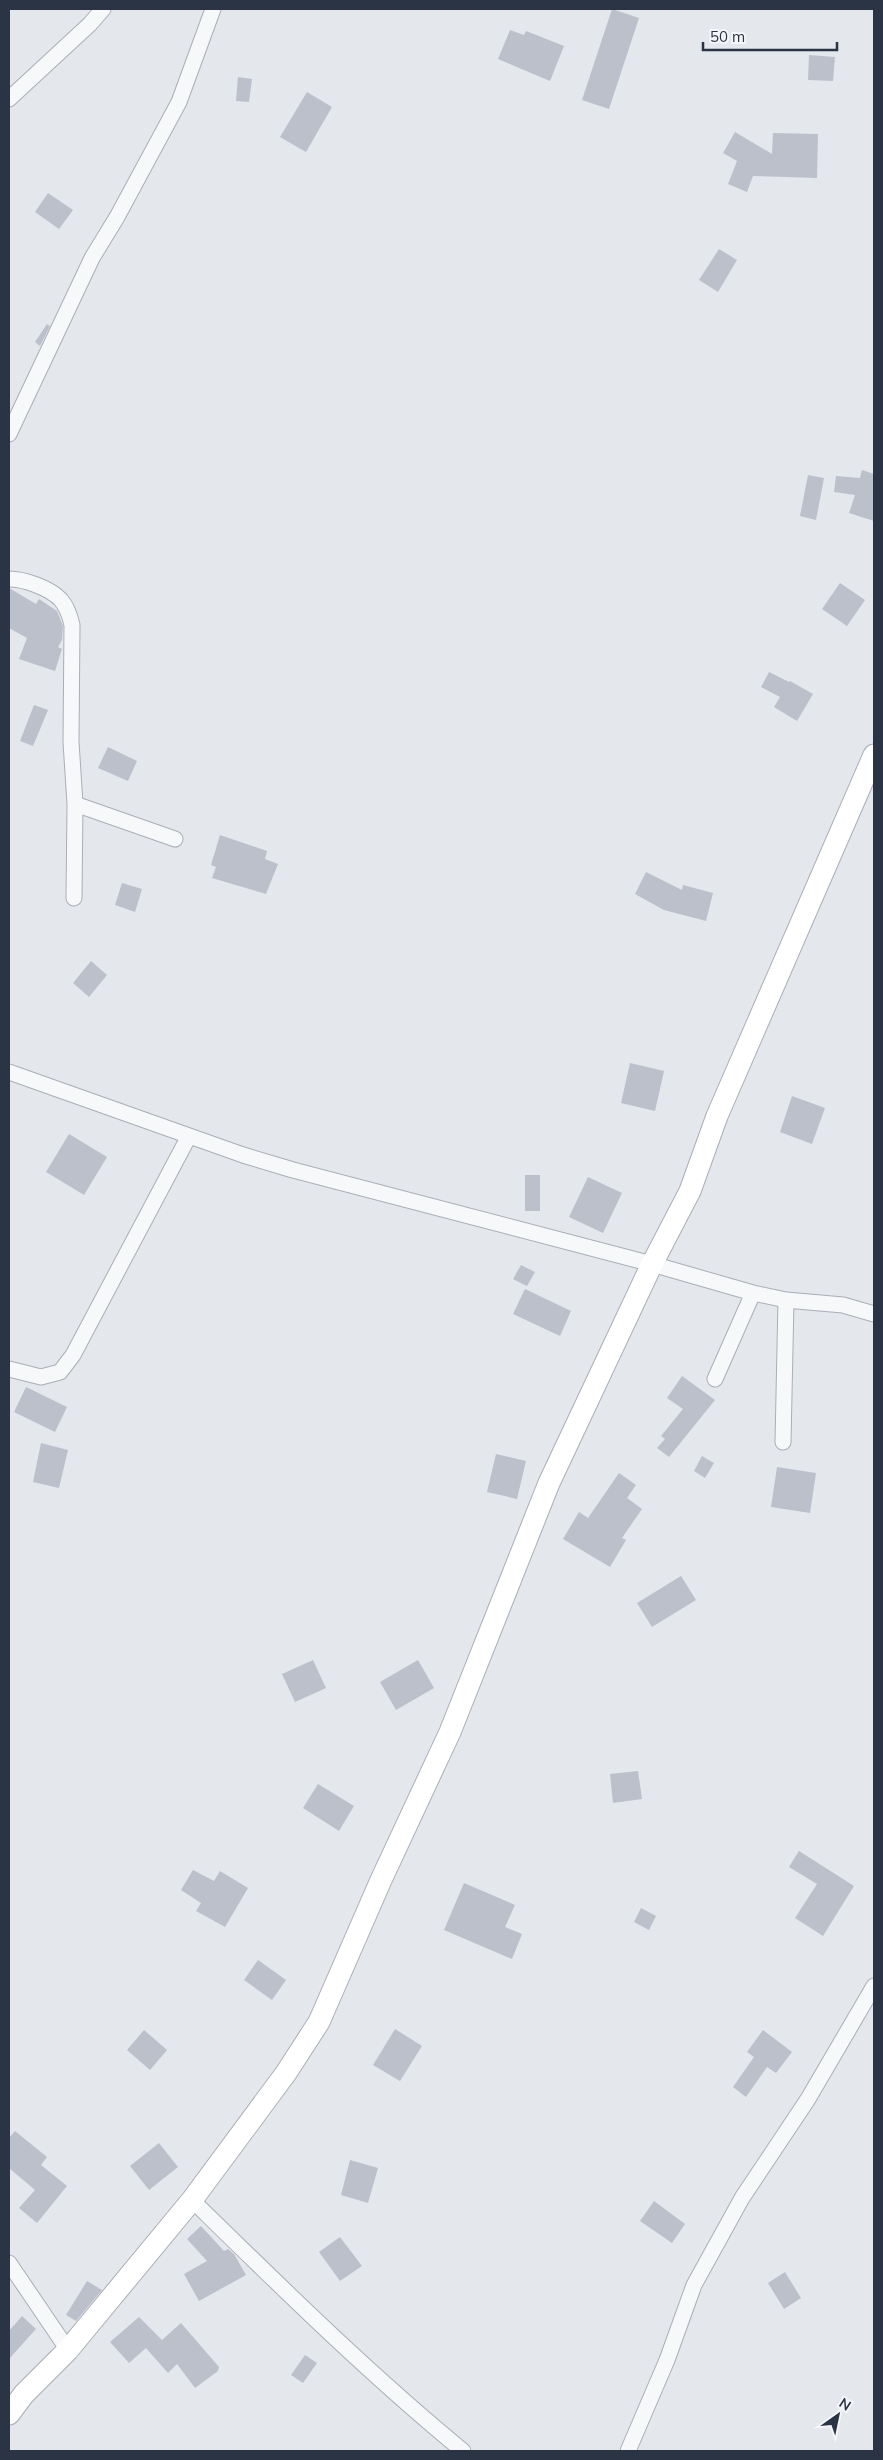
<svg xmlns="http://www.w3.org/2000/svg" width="883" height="2460" viewBox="0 0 883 2460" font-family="Mulish,sans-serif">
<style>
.building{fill:#bbc0ca}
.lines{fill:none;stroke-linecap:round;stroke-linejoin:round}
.street-casing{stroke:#a9aeb7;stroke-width:17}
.secondary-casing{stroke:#a9aeb7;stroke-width:23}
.street{stroke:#f7f8fa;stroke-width:15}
.secondary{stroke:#fff;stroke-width:21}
</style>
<rect width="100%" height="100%" fill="#e4e7ec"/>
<path class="building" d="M612,9L639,18L609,109L582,100Z
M510,30L524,35L526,31L564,46L550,81L498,59Z
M809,55L835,57L833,81L808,80Z
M238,77L252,79L249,102L236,101Z
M307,92L332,107L306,152L280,137Z
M735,132L772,154L773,133L818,134L817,178L753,176L747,192L728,184L737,161L723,153Z
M48,193L73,210L59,229L35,212Z
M719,249L737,260L718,292L699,280Z
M47,324L50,326L40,346L35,342Z
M862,470L874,474V521L849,513L855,495L834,492L836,476L860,478Z
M808,475L824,478L816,520L800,516Z
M840,583L865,600L847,626L822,609Z
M9,588L36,604L39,599L57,611L63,626L62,640L58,647L62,649L55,671L19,659L27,638L9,628Z
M769,672L789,682L790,681L813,694L797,721L774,707L780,697L761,687Z
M34,705L48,710L33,746L20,741Z
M108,747L137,761L128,781L98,768Z
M220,835L267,851L265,859L278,864L266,894L212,878L216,867L211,865Z
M646,872L682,890L683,885L713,893L706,921L664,910L635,894Z
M122,883L142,889L135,912L115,905Z
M91,961L107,975L89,997L73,983Z
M630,1063L664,1071L655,1111L621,1103Z
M792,1096L825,1108L812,1144L780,1132Z
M69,1134L107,1157L84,1195L46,1172Z
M525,1175H540V1211H525Z
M588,1177L622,1193L603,1233L569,1217Z
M521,1265L535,1272L527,1286L513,1279Z
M525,1289L571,1311L560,1336L513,1314Z
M682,1376L715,1400L669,1457L657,1448L665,1439L661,1436L683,1409L667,1398Z
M26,1387L67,1407L55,1432L14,1412Z
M41,1443L68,1450L59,1488L33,1482Z
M496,1454L526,1461L517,1499L487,1492Z
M702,1456L714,1463L705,1478L694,1471Z
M777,1467L816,1473L810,1513L771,1507Z
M619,1473L636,1485L627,1498L642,1509L622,1538L626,1540L610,1567L563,1539L579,1512L588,1518Z
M681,1576L696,1600L652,1627L637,1603Z
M313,1660L326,1688L295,1702L282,1674Z
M418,1660L434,1688L396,1710L380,1682Z
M638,1771L642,1799L613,1803L610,1774Z
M318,1784L354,1806L339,1831L303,1808Z
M799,1851L854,1886L823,1936L795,1918L817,1884L789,1867Z
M193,1870L214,1881L220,1871L248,1888L225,1927L196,1911L201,1903L181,1890Z
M464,1883L515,1905L505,1927L522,1934L512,1959L444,1930Z
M641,1908L656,1916L649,1930L634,1922Z
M258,1960L286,1980L272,2000L244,1980Z
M395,2029L422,2046L400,2081L373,2065Z
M144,2030L167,2050L150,2070L127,2050Z
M763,2030L792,2052L776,2073L767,2067L746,2097L733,2087L754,2057L747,2052Z
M15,2131L47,2157L41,2165L67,2186L37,2223L19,2208L35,2190L9,2168V2138Z
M159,2143L178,2167L149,2190L130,2166Z
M350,2160L378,2168L368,2203L341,2195Z
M654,2201L685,2224L672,2243L640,2221Z
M201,2226L224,2251L228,2249L234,2254L246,2275L199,2301L184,2274L207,2261L187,2239Z
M340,2237L362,2266L340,2281L319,2252Z
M785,2272L801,2298L784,2309L768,2283Z
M87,2281L102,2290L76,2321L66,2315Z
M22,2316L36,2329L9,2359V2331Z
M139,2317L162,2340L181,2323L219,2367L218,2371L195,2388L177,2364L168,2373L146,2348L129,2363L110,2342Z
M305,2355L317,2363L303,2383L291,2375Z"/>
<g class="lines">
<defs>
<path id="street" d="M9,99L90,24L103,9
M9,434L92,258L117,217L179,102L213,9
M9,579C24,579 50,588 61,600C67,607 70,616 72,625L71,742L75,804L74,898
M75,804L175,839
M9,1072L243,1155L293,1170L652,1264L753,1293L786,1300L843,1305L874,1314
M9,1369L41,1377L60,1372L73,1355L189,1136
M715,1379L753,1293
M783,1442L786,1300
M192,2200C280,2286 367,2372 463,2451
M9,2263L68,2350
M628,2451L667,2360L694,2285L742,2198L808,2099L874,1986"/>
<path id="secondary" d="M9,2414L24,2394L68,2350L192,2200L286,2073L319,2022L381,1880L450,1732L549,1483L652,1264L690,1191L717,1116L874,755"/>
</defs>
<use href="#street" class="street-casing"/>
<use href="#secondary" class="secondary-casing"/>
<use href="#street" class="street"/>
<use href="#secondary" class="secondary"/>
</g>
<rect width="883" height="2460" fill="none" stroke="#2b3445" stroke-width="20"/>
<g transform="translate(838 2415) rotate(33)" stroke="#f4f6f9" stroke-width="4" paint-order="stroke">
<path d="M0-4L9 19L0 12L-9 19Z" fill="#2b3445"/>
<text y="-8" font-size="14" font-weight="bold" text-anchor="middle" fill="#2b3445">N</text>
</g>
<path d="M703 42v8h134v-8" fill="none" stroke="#2b3445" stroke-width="2.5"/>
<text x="710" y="42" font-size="15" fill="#2b3445" stroke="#f4f6f9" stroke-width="4" paint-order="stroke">50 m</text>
</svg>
